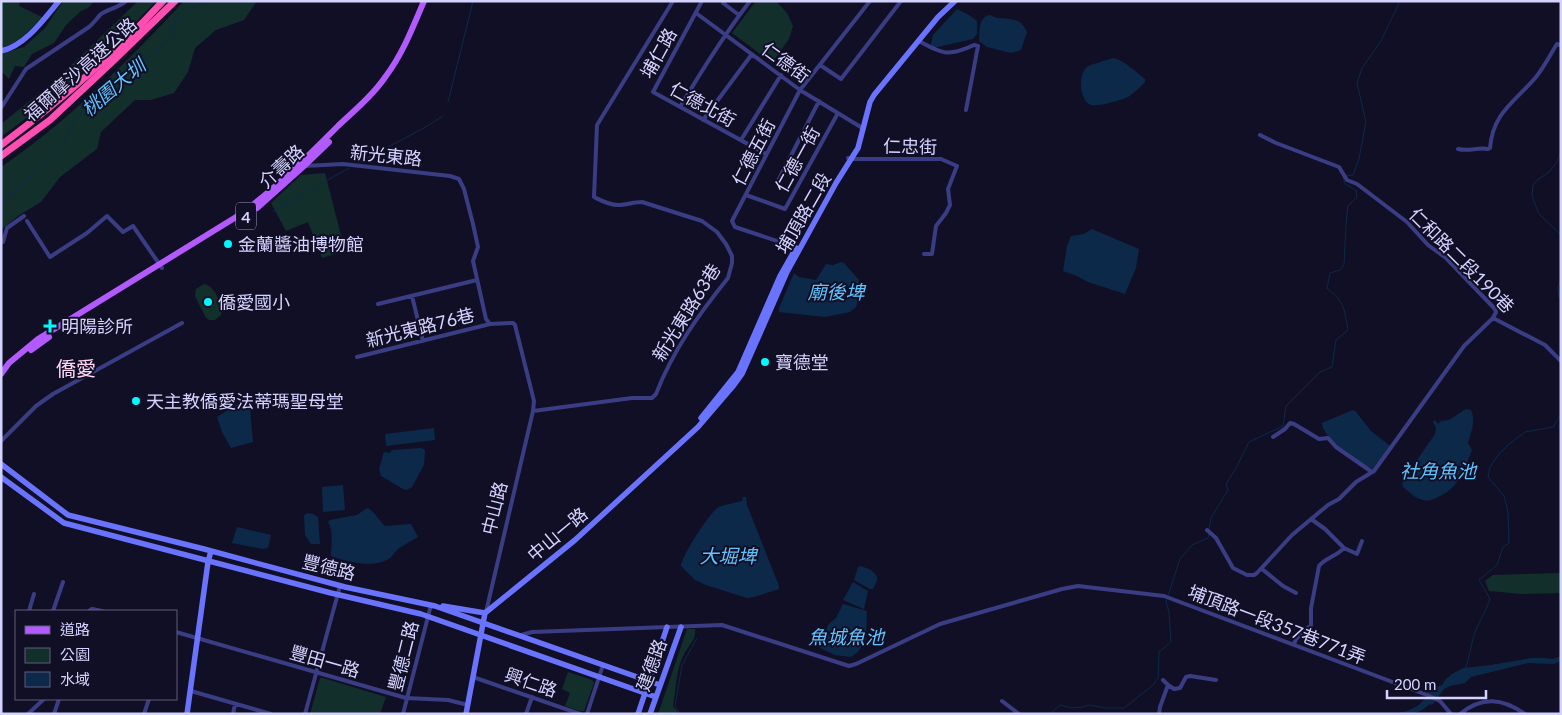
<svg xmlns="http://www.w3.org/2000/svg" width="1562" height="715" viewBox="0 0 1562 715" font-family="Lato,'Noto Sans TC',sans-serif">
<style>
.green{fill:#122f2b}
.water{fill:#0d294a}
.lines{fill:none;stroke-linecap:round;stroke-linejoin:round}
.stream{stroke:#0d294a;stroke-width:1}
.street{stroke:#3a3d84;stroke-width:4}
.secondary{stroke:#6a73fe;stroke-width:5.5}
.primary{stroke:#b35afe;stroke-width:6}
.highway{stroke:#fe4eb1;stroke-width:7}
.poi-dot{fill:#01f8fc;stroke:#110f25;stroke-width:2}
.labels{text-anchor:middle;dominant-baseline:central;stroke-width:4;stroke-linejoin:round;paint-order:stroke}
.shield{fill:#110f25;stroke:#9a98be;stroke-width:1}
.shield-label{font-size:16px;font-weight:bold;fill:#d4d3ff}
.street-label{font-size:18px;fill:#d4d3ff;stroke:#110f25}
.poi-label{font-size:18px;fill:#d4d3ff;stroke:#110f25;text-anchor:start}
.water-label{font-size:19px;font-style:italic;fill:#61c3fe;stroke:#110f25}
.quarter-label{font-size:20px;fill:#ffd5f3;stroke:#110f25}
</style>
<rect width="100%" height="100%" fill="#110f25"/>
<path class="green" d="M1,1H20L19,6L42,17C31,28 18,45 1,48Z
M63,1H95L88,8L81,11L66,25L54,43L32,54L24,67L15,66L9,79L1,71V54L24,47L45,28Z
M138,1H156L135,23L57,95L1,137V124L58,78Z
M184,1H257L244,20L216,30L195,48L188,72L174,93L151,100H135L101,132L97,149L60,177L41,202L18,216L1,230V167C69,121 128,61 184,1Z
M756,1H776L787,13L793,26L789,39L772,63L732,33Z
M325,173L345,251L322,258L308,222L286,231L271,203L301,175Z
M204,284C215,286 223,305 221,315L215,320H209L206,318L195,296L196,289Z
M1561,573V593L1522,594L1489,591L1485,581L1493,575Z
M687,629H695C696,640 690,644 684,654C676,669 676,689 673,706L679,714H658Z
M568,672L592,680L594,683L584,711H580L565,706L570,693L562,689Z
M320,678H323L386,697L380,714H310Z"/>
<path class="water" d="M957,9L969,15L977,21V34L973,39L933,48L931,44L933,35Z
M990,15C1003,23 1018,12 1027,32L1021,50L1011,53L987,47L979,41C980,31 978,17 990,15Z
M1113,58C1125,60 1135,72 1145,79V82C1140,87 1134,93 1128,97C1122,100 1097,107 1091,105C1079,100 1078,74 1087,67C1094,63 1105,61 1113,58Z
M1092,229L1139,249L1136,268L1125,294L1088,282L1077,276L1063,271L1067,246L1071,236L1084,234Z
M841,262L844,263L859,280L858,301L856,307L850,312L825,317L779,312V308L794,273L799,277L816,280L826,264L833,265Z
M249,397L253,442L231,448L222,432L217,417Z
M1466,409L1471,410C1476,420 1471,433 1468,443L1472,450C1464,470 1460,487 1438,497C1433,499 1429,502 1423,500C1416,499 1409,492 1403,487L1402,482L1435,434L1436,428L1433,422L1435,420L1438,424L1441,421L1449,420Z
M1353,410L1356,412L1371,431L1389,445L1390,447L1373,469C1360,464 1322,439 1322,423L1324,422Z
M434,428L435,440L386,446L385,434Z
M421,448L425,450L424,465L412,487L407,490L403,489L381,476L379,469L384,452L390,453L392,450Z
M343,485L345,510L323,512L322,487Z
M743,497H746L747,505L779,586V589L754,597L747,598L706,585L695,580L681,566C681,557 711,510 719,507C726,504 735,503 742,501Z
M368,508C376,513 378,520 385,526L411,524L418,537C411,541 404,545 398,549C394,552 393,556 390,558C373,569 348,562 331,556C331,546 334,531 328,522L330,520L357,515L364,510Z
M308,513L313,514L318,517L320,544H311L305,535L304,515Z
M237,527L271,535L268,548L263,549L232,543Z
M861,566L871,570L877,576V581L873,589H870L854,580L858,567Z
M853,582L868,591L864,609L843,600Z
M843,604L867,611L866,640L858,652L851,657L835,655L820,648L828,625L836,618Z
M1561,656V661L1554,664L1528,663L1471,677L1465,683L1450,686L1444,689L1432,705L1430,704C1418,715 1410,714 1395,714C1411,710 1423,707 1429,690L1442,685L1446,679L1452,674L1463,668L1491,665L1531,658H1544L1553,659Z"/>
<g class="lines">
<path class="stream" d="M448,102L473,1
M1561,152L1557,162L1549,172L1536,181L1533,185L1532,196L1539,214L1560,234L1561,237
M358,163L424,128L443,116
M1346,176L1353,175L1359,159L1366,122L1357,83L1362,68L1381,41L1400,1
M1,201L13,194L64,142L74,120L170,39L175,22L191,8L209,1
M273,211L349,168
M1561,280L1558,287L1559,297L1561,298
M1209,529L1211,518L1228,490L1226,484L1236,468L1249,442L1283,426L1286,406L1320,372L1332,367L1336,340L1348,330C1344,308 1345,303 1327,288L1330,273L1340,270L1344,265L1346,224L1348,206L1357,197L1356,190L1345,184L1343,177
M1465,670C1469,658 1471,646 1474,635C1478,622 1486,612 1490,599L1479,580L1497,565L1503,547L1509,543L1508,512L1504,496L1488,477L1490,467L1499,454L1508,445L1525,432L1553,427L1561,414
M680,714L675,706L682,665L697,638
M1050,714L1060,705L1072,708L1083,707L1089,705L1105,708H1124L1153,685L1158,678L1159,652L1171,642L1169,612L1166,602L1180,559L1192,545L1208,538L1209,533"/>
<path class="street" d="M702,1L653,92L766,154
M725,1L723,3L739,15
M696,13L800,90L864,129
M919,41C943,54 948,57 974,45L978,46L966,110
M820,65L841,79L901,1
M680,107C702,70 724,35 750,1
M1,108L26,69L89,27C94,23 97,18 101,14C106,10 120,7 126,1
M703,120L752,54
M741,140L781,75
M1458,149C1469,152 1477,147 1488,149L1490,148C1493,112 1515,102 1536,77C1544,67 1550,55 1557,44L1561,45
M848,158L851,159H941L957,166L948,189L950,205L946,213L936,226L932,254H924
M304,166L343,164L450,176L459,179L464,189L473,224L478,247L473,261L486,319L490,324L510,323H513L515,325L534,401L533,411L486,612
M777,183L819,101
M746,195L785,209L838,113
M27,221L50,257L87,233L107,216L123,232L133,226L162,268
M3,242L7,228L24,216
M798,248L735,227L732,221L800,90L870,1
M412,296L423,341
M378,304L477,280
M1493,318L1545,345L1561,361
M357,357L490,324
M533,411L632,398H652L656,394C673,350 699,314 728,278L732,263V256L726,244L717,232L702,221L642,202C634,202 626,205 618,205C609,205 602,201 594,197L597,125L673,1
M1273,437L1285,429L1290,423L1294,424L1319,439L1328,438L1336,447L1372,472
M1,441L36,406L53,394L182,323
M1311,519L1325,529L1344,548L1357,554L1362,541
M1207,530L1216,538L1233,568L1247,575H1254L1257,573L1292,535L1328,505L1339,499L1356,482L1374,471L1464,346L1493,318L1496,312L1495,309L1446,258L1428,245L1407,222L1357,184L1347,180L1339,167L1276,143L1260,135
M1262,569L1283,586L1296,593
M29,611L34,594
M53,611L63,582
M89,611L92,609L102,611
M176,632L406,698L448,700L468,705
M521,635L532,632L722,625L849,666L856,664L940,624L1062,589L1078,586L1164,596L1427,695L1440,701L1451,714
M1294,644L1296,639L1311,625V608L1319,566C1325,558 1337,556 1344,548
M473,677L580,714
M1163,680L1168,685L1174,689L1180,688L1186,677L1190,676L1216,680
M191,691L271,714
M1002,701L1019,714
M28,714L44,699
M54,714L59,699
M144,714L149,699
M233,714L235,704
M305,714L340,586
M403,714L431,605
M526,714L532,697
M587,714L603,665
M1159,714L1160,707L1168,685
M1460,714C1482,696 1502,698 1525,714"/>
<path class="secondary" d="M1,51C25,46 44,19 59,1
M701,418L738,372L780,276L796,248
M1,464L68,515L204,549L345,587L435,606L660,685
M1,477L64,523L331,593L421,614L656,697
M443,606L485,613
M187,714L208,562L211,551
M466,714L485,613L575,540L698,427L734,385L742,374L787,272L836,183L858,148L870,102L874,95L938,17L955,1
M638,714L667,627
M650,714L681,627"/>
<path class="primary" d="M257,208L304,166L329,142
M31,350L49,337
M1,374L9,363L38,339L241,214C276,188 307,157 338,126C355,110 373,95 386,76C403,53 413,27 424,1"/>
<path class="highway" d="M1,145C59,102 114,55 163,1
M1,156L50,120L111,63L175,1"/>
</g>
<g class="poi-dot">
<circle cx="228" cy="244" r="5"/>
<circle cx="208" cy="302" r="5"/>
<path d="M47.5 318.5h5v5h5v5h-5v5h-5v-5h-5v-5h5z"/>
<circle cx="765" cy="362" r="5"/>
<circle cx="136" cy="401" r="5"/>
</g>
<g class="labels">
<rect class="shield" x="236" y="202.5" width="20" height="27" rx="4"/>
<g class="shield-label">
<text x="246" y="216">4</text>
</g>
<g class="street-label">
<text transform="translate(658 53) rotate(-61)">埔仁路</text>
<text transform="translate(786 62) rotate(36)">仁德街</text>
<text transform="translate(80 69) rotate(-42)">福爾摩沙高速公路</text>
<text transform="translate(703 104) rotate(29)">仁德北街</text>
<text transform="translate(910 146) rotate(1)">仁忠街</text>
<text transform="translate(753 152) rotate(-63)">仁德五街</text>
<text transform="translate(386 155) rotate(6)">新光東路</text>
<text transform="translate(797 159) rotate(-61)">仁德一街</text>
<text transform="translate(281 166) rotate(-43)">介壽路</text>
<text transform="translate(803 213) rotate(-60)">埔頂路二段</text>
<text transform="translate(1462 260) rotate(45)">仁和路二段190巷</text>
<text transform="translate(686 312) rotate(-58)">新光東路63巷</text>
<text transform="translate(420 327) rotate(-14)">新光東路76巷</text>
<text transform="translate(494 508) rotate(-76)">中山路</text>
<text transform="translate(557 534) rotate(-40)">中山一路</text>
<text transform="translate(329 567) rotate(14)">豐德路</text>
<text transform="translate(1277 624) rotate(21)">埔頂路一段357巷771弄</text>
<text transform="translate(403 656) rotate(-76)">豐德二路</text>
<text transform="translate(325 661) rotate(16)">豐田一路</text>
<text transform="translate(651 665) rotate(-70)">建德路</text>
<text transform="translate(531 682) rotate(19)">興仁路</text>
</g>
<g class="poi-label">
<text x="238" y="244">金蘭醬油博物館</text>
<text x="218" y="302">僑愛國小</text>
<text x="61" y="326">明陽診所</text>
<text x="775" y="362">寶德堂</text>
<text x="146" y="401">天主教僑愛法蒂瑪聖母堂</text>
</g>
<g class="water-label">
<text transform="translate(113 87) rotate(-40)">桃園大圳</text>
<text x="836" y="291">廟後埤</text>
<text x="1438" y="470">社角魚池</text>
<text x="728" y="555">大堀埤</text>
<text x="846" y="636">魚城魚池</text>
</g>
<g class="quarter-label">
<text x="76" y="368">僑愛</text>
</g>
</g>
<rect width="1562" height="715" fill="none" stroke="#d4d3ff" stroke-width="5"/>
<rect x="15" y="610" width="162" height="90" fill="#110f25" stroke="#5f5d7c"/>
<rect x="25" y="626" width="25" height="8" fill="#b35afe" stroke="#5f5d7c"/>
<text x="60" y="635" font-size="15" fill="#d4d3ff">道路</text>
<rect x="25" y="648" width="25" height="15" fill="#122f2b" stroke="#5f5d7c"/>
<text x="60" y="660" font-size="15" fill="#d4d3ff">公園</text>
<rect x="25" y="672" width="25" height="15" fill="#0d294a" stroke="#5f5d7c"/>
<text x="60" y="685" font-size="15" fill="#d4d3ff">水域</text>
<path d="M1387 690v8h99v-8" fill="none" stroke="#d4d3ff" stroke-width="2.5"/>
<text x="1394" y="690" font-size="15" fill="#d4d3ff" stroke="#110f25" stroke-width="4" paint-order="stroke">200 m</text>
</svg>
